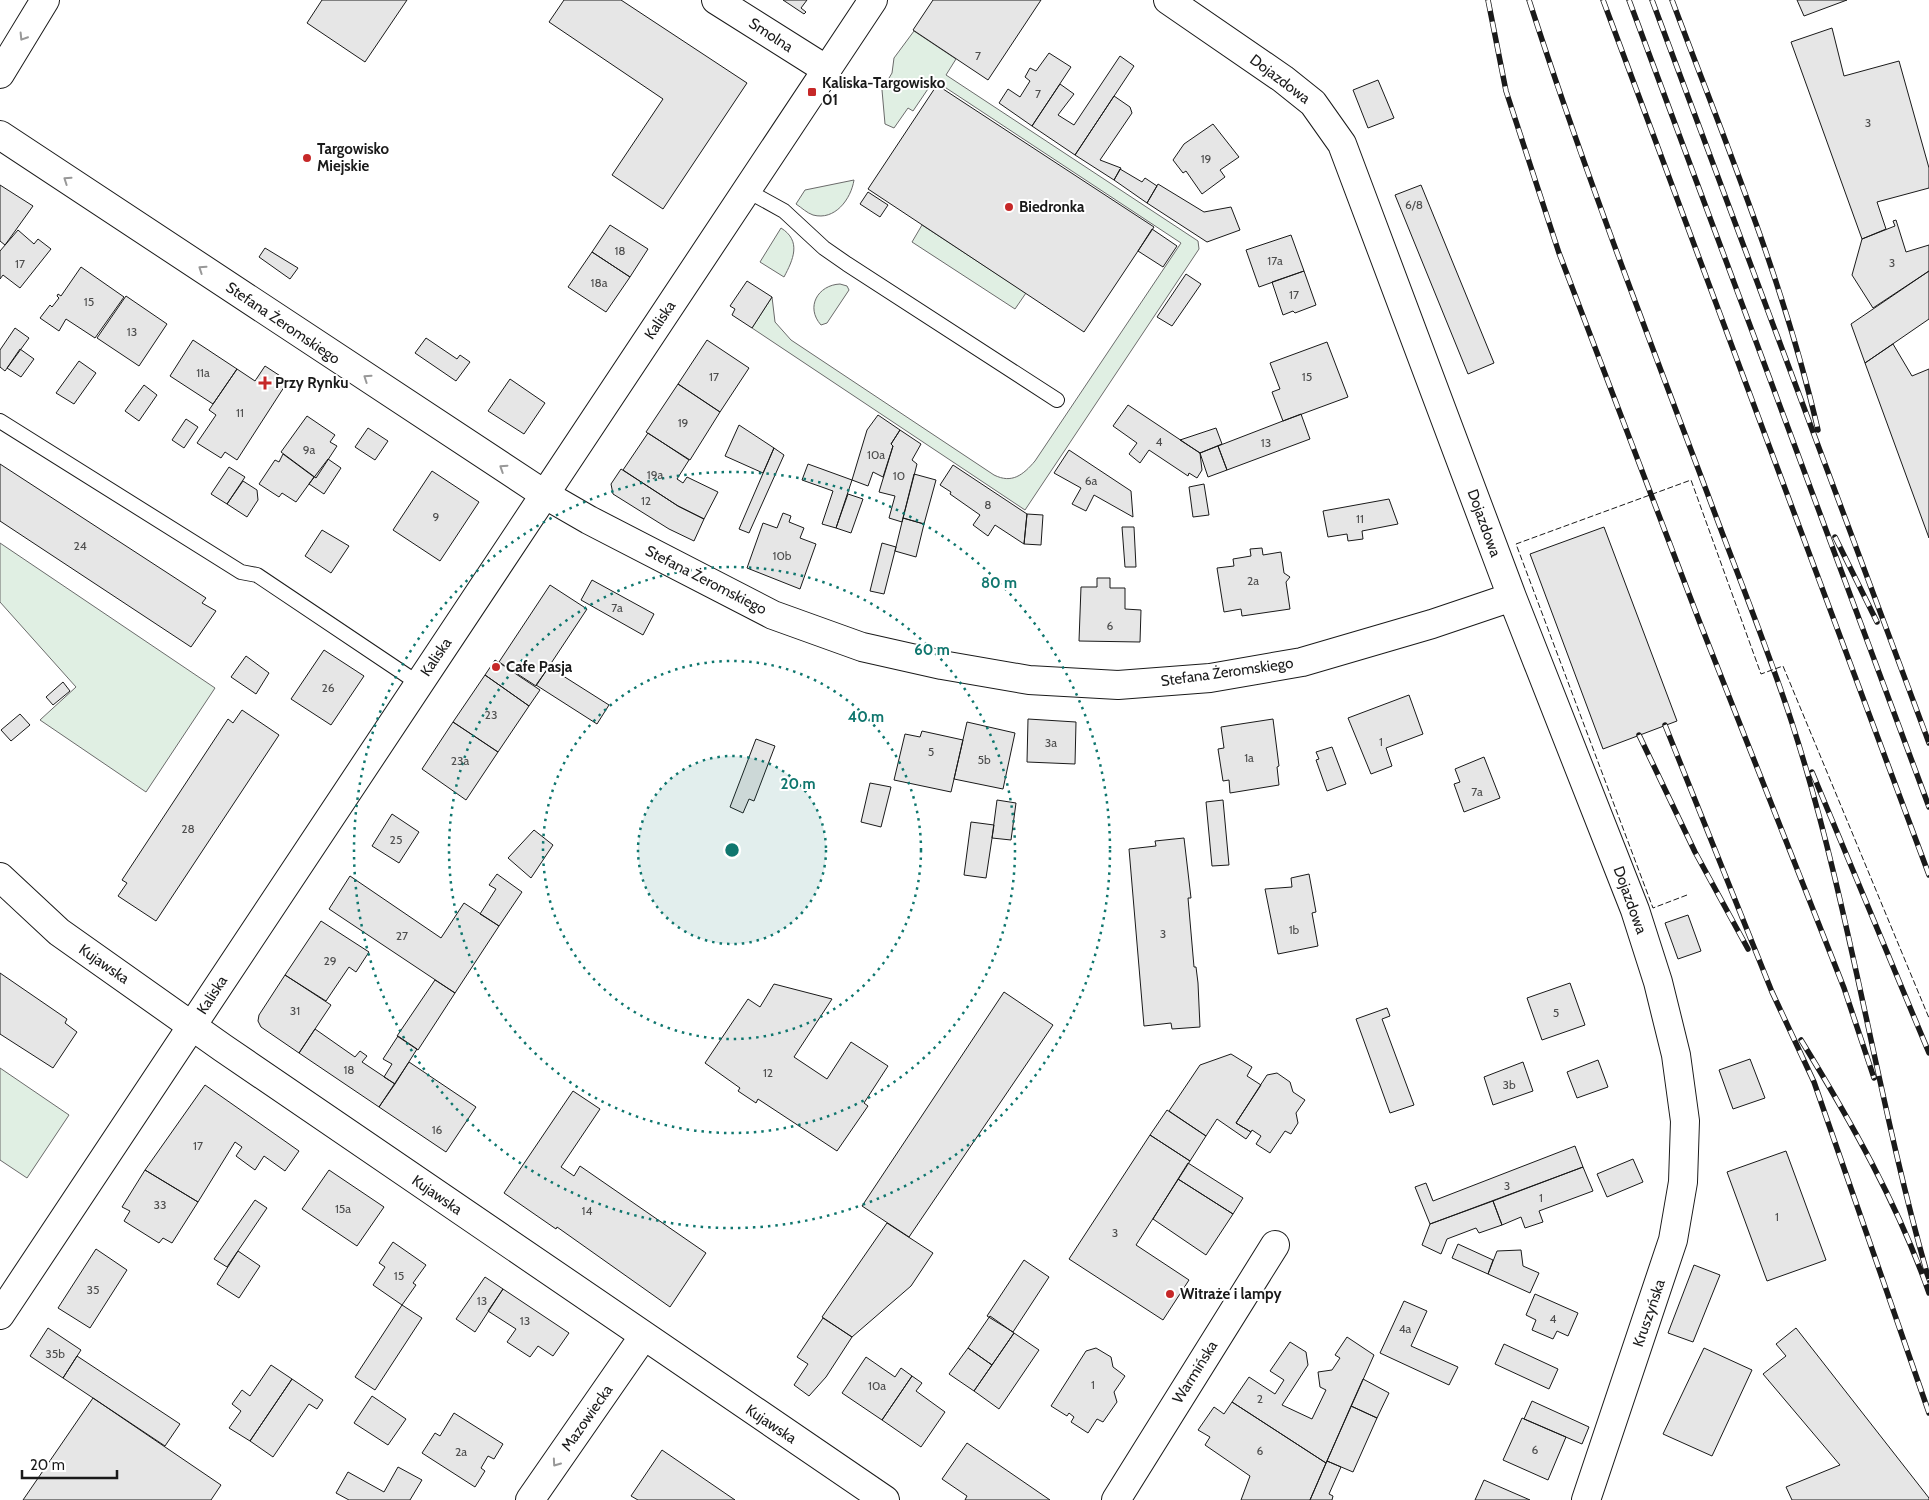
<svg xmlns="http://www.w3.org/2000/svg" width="1929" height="1500" viewBox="0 0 1929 1500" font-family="Cabin,sans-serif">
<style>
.green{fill:#e0efe3;stroke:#6a6a6a}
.building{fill:#e6e6e6;stroke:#1a1a1a}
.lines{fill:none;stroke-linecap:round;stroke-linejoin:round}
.lane-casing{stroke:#1a1a1a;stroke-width:16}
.street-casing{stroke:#1a1a1a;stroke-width:30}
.secondary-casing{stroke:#1a1a1a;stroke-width:30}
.lane{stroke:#fff;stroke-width:14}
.street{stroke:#fff;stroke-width:28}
.secondary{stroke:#fff;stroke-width:28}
.rail-casing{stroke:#1a1a1a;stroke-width:5.5}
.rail{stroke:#fff;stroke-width:4;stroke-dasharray:11;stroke-linecap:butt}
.fence{stroke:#1a1a1a;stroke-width:1;stroke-dasharray:6 2.5;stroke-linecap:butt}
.oneway{stroke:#989898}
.ring{fill:none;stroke:#0f766e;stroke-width:2.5;stroke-dasharray:2.5 5}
.poi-dot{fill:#c62828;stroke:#fff;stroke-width:2}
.labels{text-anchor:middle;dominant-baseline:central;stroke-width:4;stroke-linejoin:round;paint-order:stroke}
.number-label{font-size:12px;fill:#4d4d4d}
.street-label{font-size:15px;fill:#1a1a1a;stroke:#fff}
.poi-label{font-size:15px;font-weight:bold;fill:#1a1a1a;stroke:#fff;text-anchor:start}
.centre{fill:#0f766e;stroke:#fff;stroke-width:2.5}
.ring-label{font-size:15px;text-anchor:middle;font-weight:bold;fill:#0f766e;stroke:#fff;stroke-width:4;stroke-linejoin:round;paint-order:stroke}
</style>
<rect width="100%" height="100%" fill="#fff"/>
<path class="green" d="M914,31L956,59L946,75L1198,241L1199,249L1025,510L752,328L772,297L775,322L791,340L994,475C1012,484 1023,475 1035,461L1181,243L934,80L913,111L908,108L894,128L885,124L882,90L892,73L894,58Z
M854,180C851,199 835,221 813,215C807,213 802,208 796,204L805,190Z
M922,225L1026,293L1015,309L912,242Z
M781,228C802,241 793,260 784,277L760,262Z
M840,284L847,286L849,290L827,323L821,325C805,307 818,285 840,284Z
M0,543L215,688L146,792L40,720L76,687L0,602Z
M0,1068L69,1115L27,1178L0,1160Z"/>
<path class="building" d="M322,0H407L365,62L307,23Z
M564,0H621L747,83L663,209L612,175L663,99L549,22Z
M783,0H807L801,8L806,12L804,14Z
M933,0H1041L988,80L913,30Z
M1797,0H1847L1804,16Z
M1832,28L1844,76L1899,61L1929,168V188L1877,202L1886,229L1862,239L1791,42Z
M1049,53L1071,67L1032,126L999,103L1008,89L1020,97L1030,81L1025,77L1030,68L1036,71Z
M1120,56L1134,66L1075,155L1032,126L1060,84L1074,94L1058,115L1074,125Z
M1378,80L1394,118L1368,128L1353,90Z
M937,85L1154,227L1084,332L868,189Z
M1114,96L1130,107L1132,113L1100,160L1121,168L1114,180L1075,155Z
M1213,124L1239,157L1220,170L1225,177L1202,194L1186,171L1183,173L1173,160L1184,144Z
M1120,169L1142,182L1145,178L1157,186L1147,203L1114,180Z
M1158,184L1204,212L1231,207L1240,230L1207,242L1147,203Z
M0,185L33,206L5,245L0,241Z
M1421,185L1494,363L1468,374L1395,195Z
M868,192L888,205L880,217L860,204Z
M1896,220L1906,252L1929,245V271L1873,308L1852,275L1862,239L1895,226L1893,221Z
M610,225L648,249L630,277L592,252Z
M1152,229L1177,246L1163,267L1138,251Z
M18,230L34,244L38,239L51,249L20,288L3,275L0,279V251Z
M1291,235L1304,271L1259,287L1246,250Z
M265,248L298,268L290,279L259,257Z
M592,252L630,277L606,312L568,287Z
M81,267L124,297L95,338L66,319L59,331L40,318L50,305L52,307L59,298L57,296L58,294L61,296Z
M1304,271L1316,305L1295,313L1293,311L1283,315L1272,282Z
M1929,271V319L1865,363L1851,324Z
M1186,274L1201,284L1172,326L1157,317Z
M747,281L772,297L752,328L732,315L735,309L730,306Z
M126,296L167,324L139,366L97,338Z
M15,328L29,338L5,371L0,367V350Z
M426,338L457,359L460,355L470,362L456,381L415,353Z
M193,340L237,369L213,404L170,376Z
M707,340L749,368L720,412L678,384Z
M1327,342L1348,397L1283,421L1272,392L1280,389L1270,363Z
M1893,344L1912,376L1929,369V538L1865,363Z
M20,349L34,359L21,377L7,368Z
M79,361L96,373L74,404L56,393Z
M265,366L288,381L237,460L225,452L221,458L197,443L216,415L209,410L237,369L255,381Z
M510,379L545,403L524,434L488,411Z
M678,384L720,412L690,460L646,432Z
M144,385L157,395L139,421L125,411Z
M1128,405L1200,453L1202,470L1197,478L1189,473L1188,476L1149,450L1140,463L1129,454L1137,443L1113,426Z
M1301,414L1310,439L1227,470L1218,446Z
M878,415L900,430L891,444L893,446L883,477L873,472L868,486L852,480L867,430Z
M307,416L335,435L330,442L337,446L316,478L281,452Z
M186,419L198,427L184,448L172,440Z
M739,425L774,448L763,473L725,456Z
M368,428L388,441L375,460L355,447Z
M1216,428L1222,444L1200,453L1180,440Z
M900,430L921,444L912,460L917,464L902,522L889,518L895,496L879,492L893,446L891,444Z
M648,433L689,460L677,479L683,483L687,477L718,492L704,519L678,506L623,470Z
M1218,446L1227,470L1208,477L1200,453Z
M774,448L784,455L749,533L739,529Z
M1069,450L1131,491L1133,517L1094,495L1086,511L1072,504L1081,488L1054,473Z
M283,454L314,477L296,502L282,493L279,497L259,484L275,460L279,462Z
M328,459L341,468L324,494L309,484Z
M0,464L206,598L202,603L216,611L191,647L0,521Z
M808,464L852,480L836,528L822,524L833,491L802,480Z
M953,465L1027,514L1024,544L995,525L988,536L973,525L980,515L950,494L951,492L940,485Z
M229,467L245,477L227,504L211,494Z
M621,469L678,506L704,519L694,541L669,529L613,494L611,484Z
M432,471L479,502L440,561L393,530Z
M914,474L936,480L924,524L903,518Z
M243,481L257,490L258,500L247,517L227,504Z
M1204,484L1209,515L1193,517L1189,487Z
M848,494L863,499L851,533L836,528Z
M1389,499L1398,524L1362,531L1363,539L1348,541L1347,534L1328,537L1323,511Z
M783,513L791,516L789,522L804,528L800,538L816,544L800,589L747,568L763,523L777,528Z
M1027,514L1043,515L1041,545L1024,544Z
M903,518L924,524L916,557L895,551Z
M1122,527H1134L1136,567H1125Z
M1604,527L1677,721L1603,749L1530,554Z
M322,530L349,546L331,573L305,556Z
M882,543L896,547L884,594L870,591Z
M1262,548L1263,555L1281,552L1284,573L1290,577L1286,582L1290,609L1242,616L1241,609L1224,612L1217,568L1234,566L1233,559L1251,556L1250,549Z
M1097,578H1110V588H1125V609L1141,610L1140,642L1079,641L1081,587H1097Z
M592,580L654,614L643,635L581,600Z
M550,585L587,609L536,686L499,662Z
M324,650L364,676L331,725L291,699Z
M246,656L269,673L256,694L231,677Z
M495,660L540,690L529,706L485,675Z
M549,667L609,705L597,724L536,685Z
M485,675L529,706L498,752L453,722Z
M63,682L70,691L53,705L46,697Z
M1409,695L1423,734L1386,748L1392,766L1371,774L1348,718Z
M242,710L279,735L156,921L118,896L127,883L122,880L228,719L233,723Z
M20,714L30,725L11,741L1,730Z
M1028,719L1076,722L1075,764L1027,762Z
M1273,719L1279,766L1277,767L1279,785L1230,793L1229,780L1223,781L1218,749L1224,748L1221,727Z
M453,722L498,752L466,800L422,769Z
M967,722L1015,733L1003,789L954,779Z
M922,731L963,740L951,792L894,780L905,734L920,737Z
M756,739L775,746L754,801L749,799L743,813L730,807Z
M1332,747L1346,784L1327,791L1316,760L1319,759L1316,752Z
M1484,757L1500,798L1464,812L1454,784L1460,782L1455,769Z
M870,783L891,787L881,827L861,822Z
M997,800L1016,803L1011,840L992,838Z
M1223,800L1229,865L1212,866L1206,802Z
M392,814L419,832L399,863L372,846Z
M971,822L994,825L986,878L964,875Z
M534,830L553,845L531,878L508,858Z
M1184,838L1191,898H1188L1194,967H1196L1198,983L1200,1027L1172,1029L1171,1023L1144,1026L1129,849L1156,846L1155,841Z
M497,874L522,892L499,926L480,914L496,889L489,885Z
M1309,874L1316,912L1312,913L1318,946L1278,954L1265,889L1292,887L1291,878Z
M350,876L441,938L464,903L499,926L455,993L329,909Z
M1688,915L1701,951L1678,959L1665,923Z
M321,921L369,952L356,972L349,967L326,1001L285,975Z
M0,973L67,1019L65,1023L77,1032L53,1068L0,1034Z
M285,975L331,1005L299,1053L261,1027L258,1021L259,1015Z
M435,980L455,993L418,1050L397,1036Z
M1570,983L1585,1025L1542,1040L1527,998Z
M774,984L832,999L794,1057L827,1079L851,1042L888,1066L864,1103L868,1106L837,1151L758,1099L756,1103L738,1091L740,1088L705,1063L748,999L760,1007Z
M1004,992L1053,1025L909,1237L862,1206Z
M1387,1008L1390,1016L1382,1019L1414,1105L1390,1113L1356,1019Z
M315,1029L355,1057L360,1051L367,1056L362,1062L395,1084L379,1107L299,1053Z
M398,1036L417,1049L395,1084L384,1077L392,1064L383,1059Z
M1231,1054L1252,1067L1247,1076L1261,1085L1236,1123L1251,1132L1246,1139L1217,1119L1206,1136L1169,1111L1200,1065Z
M1750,1059L1765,1098L1733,1109L1719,1070Z
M1598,1060L1608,1087L1577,1098L1567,1072Z
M409,1062L476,1107L446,1152L379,1107Z
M1523,1062L1533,1091L1493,1105L1484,1077Z
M1277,1073L1290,1082L1293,1092L1305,1100L1296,1113L1298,1123L1291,1134L1285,1131L1270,1153L1256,1144L1261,1136L1252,1130L1251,1132L1236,1123L1267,1075Z
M205,1085L299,1151L285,1171L264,1156L255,1170L236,1156L242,1147L235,1142L198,1202L145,1170Z
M573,1091L600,1109L561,1167L574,1176L580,1166L706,1253L670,1307L557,1227L556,1229L504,1193Z
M1167,1110L1206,1136L1190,1161L1150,1135Z
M1150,1135L1190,1161L1136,1245L1189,1280L1163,1320L1069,1259Z
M1575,1146L1583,1167L1430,1224L1415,1187L1426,1183L1433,1201Z
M1786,1151L1826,1260L1767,1281L1727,1172Z
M1633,1159L1643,1182L1607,1197L1597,1174Z
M1188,1163L1243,1198L1233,1214L1178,1179Z
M1583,1167L1593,1191L1539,1211L1543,1222L1525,1228L1521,1217L1502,1225L1493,1201Z
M145,1170L198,1202L172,1243L163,1238L159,1243L124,1221L130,1211L122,1207Z
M329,1170L384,1207L357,1246L302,1209Z
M1178,1179L1233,1214L1206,1255L1153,1219Z
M255,1200L267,1208L227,1267L214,1259Z
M1493,1201L1502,1225L1479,1233L1476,1228L1447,1239L1441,1254L1422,1245L1430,1224Z
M887,1223L933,1253L911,1286L852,1337L822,1317Z
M393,1242L426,1265L413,1283L416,1285L402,1305L373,1285L385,1267L379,1263Z
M1458,1244L1493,1260L1488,1274L1452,1258Z
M96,1249L127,1270L90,1328L58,1308Z
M1521,1250L1523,1266L1539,1273L1530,1293L1488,1274L1497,1251Z
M238,1251L260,1266L239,1298L217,1284Z
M1024,1260L1049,1277L1013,1332L987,1316Z
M1694,1265L1720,1275L1693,1342L1668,1333Z
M485,1277L503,1289L475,1332L456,1319Z
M503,1289L569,1333L553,1356L538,1346L530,1357L507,1342L516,1329L488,1311Z
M1535,1294L1578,1313L1568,1336L1557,1331L1553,1339L1532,1330L1536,1320L1526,1315Z
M1404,1301L1427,1311L1411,1346L1458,1367L1449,1385L1380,1353Z
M402,1305L422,1318L375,1390L355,1377Z
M990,1316L1014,1333L992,1365L968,1348Z
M823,1318L852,1337L826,1377L809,1396L794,1385L808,1364L797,1357Z
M48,1328L81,1350L63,1378L30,1356Z
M1796,1328L1929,1498V1500H1792L1786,1487L1840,1465L1763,1374L1786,1356L1776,1344Z
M1014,1333L1039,1350L999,1409L974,1391Z
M1347,1337L1374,1355L1326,1463L1232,1402L1249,1377L1275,1394L1284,1380L1270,1371L1290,1342L1306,1352L1308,1365L1282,1405L1312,1419L1326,1390L1320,1387L1318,1372L1332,1370L1340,1358L1335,1355Z
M1504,1344L1558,1369L1549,1389L1495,1364Z
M968,1348L992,1365L974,1391L949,1374Z
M1096,1348L1111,1357L1113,1367L1125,1376L1114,1392L1117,1402L1103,1422L1097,1419L1088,1433L1071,1422L1074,1417L1069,1413L1067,1416L1051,1406L1086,1351Z
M1704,1348L1752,1370L1712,1456L1663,1434Z
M77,1356L180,1424L165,1446L63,1378Z
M866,1357L895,1377L901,1368L912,1376L882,1420L842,1393Z
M271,1365L292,1379L250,1441L229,1428L241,1411L232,1404L242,1390L250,1396Z
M912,1376L922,1383L916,1391L945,1412L921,1447L882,1420Z
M292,1379L323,1400L317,1409L309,1404L273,1457L250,1441Z
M1363,1379L1389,1393L1377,1418L1351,1406Z
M372,1396L406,1419L388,1445L354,1423Z
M93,1398L221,1485L211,1500H23Z
M1532,1401L1589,1427L1582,1444L1524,1419Z
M1232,1402L1326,1463L1310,1500H1241L1250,1476L1205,1445L1210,1437L1198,1430L1214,1407L1224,1414Z
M1351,1406L1377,1418L1353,1472L1327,1461Z
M454,1413L503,1444L494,1459L488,1456L481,1468L485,1471L475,1487L422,1453L435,1433L440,1436Z
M1522,1418L1566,1437L1548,1480L1503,1460Z
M967,1443L1050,1500H965L967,1496L942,1479Z
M662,1450L735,1500H638L631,1496Z
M1327,1461L1341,1467L1329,1494L1333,1496L1332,1500H1310Z
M398,1467L422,1480L410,1500H349L336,1493L348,1472L384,1492Z
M1484,1480L1530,1500H1475Z"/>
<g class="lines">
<defs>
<path id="lane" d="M746,190L784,211L824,248L847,264L1057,400
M0,421L241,572L257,575L418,683"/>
<path id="street" d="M716,0L827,70
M1168,0L1283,79L1313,103L1342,144L1512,597L1635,910L1658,982L1676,1055L1685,1121L1683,1182L1673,1240L1586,1500
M0,74L45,0
M0,135L544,494L589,520L773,615L862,647L942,665L1029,680L1118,685L1210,678L1302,662L1432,624L1512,597
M0,877L59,932L223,1048L885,1500
M530,1500L643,1337
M1116,1500L1275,1245"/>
<path id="secondary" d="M0,1315L873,0"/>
</defs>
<use href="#lane" class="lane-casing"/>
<use href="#street" class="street-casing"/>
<use href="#secondary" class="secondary-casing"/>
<use href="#lane" class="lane"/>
<use href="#street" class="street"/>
<use href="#secondary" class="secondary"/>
<defs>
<path id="rail" d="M1488,0L1506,91L1559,253L1700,623L1844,988L1874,1078
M1529,0C1583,167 1646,331 1708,495C1736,571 1767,646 1792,723C1851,906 1876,1097 1929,1280
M1603,0L1929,875
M1629,0L1929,807
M1652,0L1929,743
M1672,0C1725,142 1784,282 1818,430
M1835,537L1877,622
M1665,725L1772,992L1814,1082L1929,1413
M1639,735L1695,852L1748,949
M1812,772L1929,1053
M1801,1040C1850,1120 1898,1204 1929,1293"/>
</defs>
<use href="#rail" class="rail-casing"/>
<use href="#rail" class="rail"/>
<path class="fence" d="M1687,895L1653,908L1516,544L1691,480L1761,674L1783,666L1929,1018"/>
</g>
<defs><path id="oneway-chevron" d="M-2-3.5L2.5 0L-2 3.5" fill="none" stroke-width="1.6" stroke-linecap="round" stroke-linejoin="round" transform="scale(1.25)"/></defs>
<g class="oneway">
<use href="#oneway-chevron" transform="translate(23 37) rotate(122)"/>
<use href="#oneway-chevron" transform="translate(67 180) rotate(-146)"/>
<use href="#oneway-chevron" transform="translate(202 269) rotate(-146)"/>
<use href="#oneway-chevron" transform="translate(367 378) rotate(-146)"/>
<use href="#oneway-chevron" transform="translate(503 468) rotate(-147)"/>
<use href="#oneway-chevron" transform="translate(556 1463) rotate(125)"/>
</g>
<circle cx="732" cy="850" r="94" fill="#0f766e" fill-opacity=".12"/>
<g class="ring">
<circle cx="732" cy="850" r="94"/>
<circle cx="732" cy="850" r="189"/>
<circle cx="732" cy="850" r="283"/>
<circle cx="732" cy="850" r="378"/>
</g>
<g class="poi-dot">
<rect x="807" y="87" width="10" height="10" rx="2.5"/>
<circle cx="307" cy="158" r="5"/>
<circle cx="1009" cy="207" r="5"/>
<path d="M262.5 375.5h5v5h5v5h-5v5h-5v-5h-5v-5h5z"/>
<circle cx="496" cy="667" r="5"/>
<circle cx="1170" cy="1294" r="5"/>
</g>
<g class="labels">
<g class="number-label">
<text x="978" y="55">7</text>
<text x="1038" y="93">7</text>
<text x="1868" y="122">3</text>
<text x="1206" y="158">19</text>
<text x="1414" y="204">6/8</text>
<text x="620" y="250">18</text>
<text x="1275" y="260">17a</text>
<text x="1892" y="262">3</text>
<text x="20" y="263">17</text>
<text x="599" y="282">18a</text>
<text x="1294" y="294">17</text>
<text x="89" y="301">15</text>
<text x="132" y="331">13</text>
<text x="203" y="372">11a</text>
<text x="714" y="376">17</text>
<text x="1307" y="376">15</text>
<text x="240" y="412">11</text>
<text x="683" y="422">19</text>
<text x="1159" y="441">4</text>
<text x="1266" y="442">13</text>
<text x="309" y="449">9a</text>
<text x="876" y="454">10a</text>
<text x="655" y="474">19a</text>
<text x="899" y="475">10</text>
<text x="1091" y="480">6a</text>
<text x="646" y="500">12</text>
<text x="988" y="504">8</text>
<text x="436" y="516">9</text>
<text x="1360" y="518">11</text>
<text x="80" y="545">24</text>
<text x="782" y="555">10b</text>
<text x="1253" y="580">2a</text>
<text x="617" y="607">7a</text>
<text x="1110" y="625">6</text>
<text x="328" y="687">26</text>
<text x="491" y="714">23</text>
<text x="1381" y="741">1</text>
<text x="1051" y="742">3a</text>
<text x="931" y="751">5</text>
<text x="1249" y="757">1a</text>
<text x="984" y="759">5b</text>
<text x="460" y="760">23a</text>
<text x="1477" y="791">7a</text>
<text x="188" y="828">28</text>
<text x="396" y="839">25</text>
<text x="1294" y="929">1b</text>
<text x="1163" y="933">3</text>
<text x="402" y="935">27</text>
<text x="330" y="960">29</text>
<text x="295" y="1010">31</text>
<text x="1556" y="1012">5</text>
<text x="349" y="1069">18</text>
<text x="768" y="1072">12</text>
<text x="1509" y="1084">3b</text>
<text x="437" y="1129">16</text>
<text x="198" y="1145">17</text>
<text x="1507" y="1185">3</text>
<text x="1541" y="1197">1</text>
<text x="160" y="1204">33</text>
<text x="343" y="1208">15a</text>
<text x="587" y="1210">14</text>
<text x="1777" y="1216">1</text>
<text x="1115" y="1232">3</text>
<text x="399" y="1275">15</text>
<text x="93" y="1289">35</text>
<text x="482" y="1300">13</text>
<text x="1553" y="1318">4</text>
<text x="525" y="1320">13</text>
<text x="1405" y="1328">4a</text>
<text x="55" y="1353">35b</text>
<text x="1093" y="1384">1</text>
<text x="877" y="1385">10a</text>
<text x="1260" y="1398">2</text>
<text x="1535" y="1449">6</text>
<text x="1260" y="1450">6</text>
<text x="461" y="1451">2a</text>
</g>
<g class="street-label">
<text transform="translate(771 35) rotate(33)">Smolna</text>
<text transform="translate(1280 79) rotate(37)">Dojazdowa</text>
<text transform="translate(660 320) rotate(-56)">Kaliska</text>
<text transform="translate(283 323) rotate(34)">Stefana Żeromskiego</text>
<text transform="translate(1484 523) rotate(70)">Dojazdowa</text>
<text transform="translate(706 580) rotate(27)">Stefana Żeromskiego</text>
<text transform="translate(436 657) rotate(-56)">Kaliska</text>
<text transform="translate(1227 672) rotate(-8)">Stefana Żeromskiego</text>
<text transform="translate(1630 900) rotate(70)">Dojazdowa</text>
<text transform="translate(104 964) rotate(35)">Kujawska</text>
<text transform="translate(212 995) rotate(-57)">Kaliska</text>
<text transform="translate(437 1195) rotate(35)">Kujawska</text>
<text transform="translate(1649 1313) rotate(-71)">Kruszyńska</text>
<text transform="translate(1195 1372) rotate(-58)">Warmińska</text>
<text transform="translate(587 1418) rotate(-55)">Mazowiecka</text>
<text transform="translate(771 1424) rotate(34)">Kujawska</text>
</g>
<g class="poi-label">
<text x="822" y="83">Kaliska-Targowisko<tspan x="822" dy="17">01</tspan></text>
<text x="317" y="149">Targowisko<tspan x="317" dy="17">Miejskie</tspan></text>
<text x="1019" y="207">Biedronka</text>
<text x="275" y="383">Przy Rynku</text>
<text x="506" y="667">Cafe Pasja</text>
<text x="1180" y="1294">Witraże i lampy</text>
</g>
</g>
<circle cx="732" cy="850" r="8" class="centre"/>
<g class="ring-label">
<text x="999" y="588">80 m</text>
<text x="932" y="655">60 m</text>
<text x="866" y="722">40 m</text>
<text x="798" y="789">20 m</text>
</g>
<path d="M22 1470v8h95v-8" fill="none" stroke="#1a1a1a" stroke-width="2.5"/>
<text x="30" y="1470" font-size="15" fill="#1a1a1a" stroke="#ffffff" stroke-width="4" paint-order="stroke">20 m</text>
</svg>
